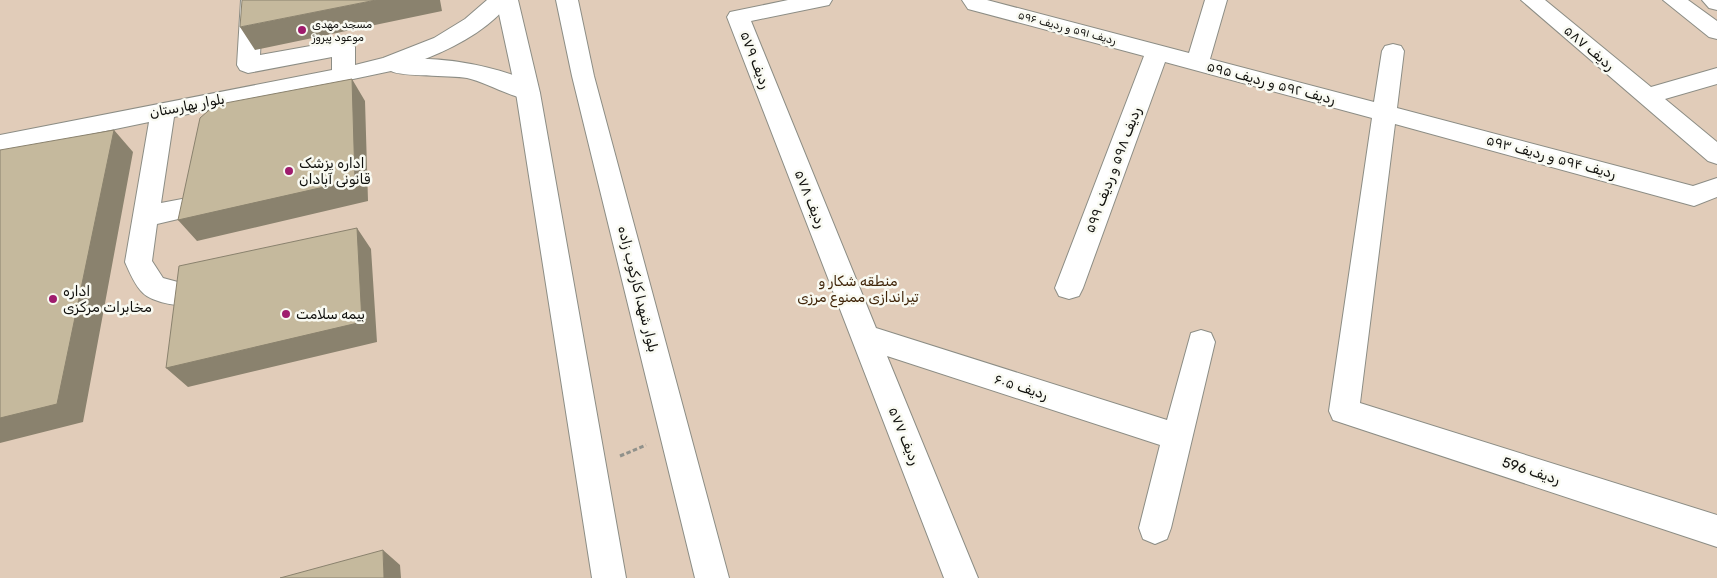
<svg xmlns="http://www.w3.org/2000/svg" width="1717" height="578" viewBox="0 0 1717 578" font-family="Rubik,'Noto Naskh Arabic',sans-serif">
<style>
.green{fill:#e1ccb9}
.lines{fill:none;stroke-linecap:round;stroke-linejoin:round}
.minor-casing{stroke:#8c8d85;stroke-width:2}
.major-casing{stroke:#8c8d85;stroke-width:2}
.path{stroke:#90918b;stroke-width:3;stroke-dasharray:4.5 2.5;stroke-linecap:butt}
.minor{fill:#fff;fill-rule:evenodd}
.major{fill:#fff;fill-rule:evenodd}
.shaded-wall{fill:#8a826e}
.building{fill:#c5b99d;stroke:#8a826e}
.poi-dot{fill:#9f1c6d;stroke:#f9faf2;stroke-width:2}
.labels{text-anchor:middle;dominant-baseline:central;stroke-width:5;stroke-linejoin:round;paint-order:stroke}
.far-poi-label{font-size:11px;fill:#10100d;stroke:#f9faf2;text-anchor:start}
.far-street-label{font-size:11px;fill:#10100d;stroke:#f9faf2}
.street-label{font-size:14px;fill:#10100d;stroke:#f9faf2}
.poi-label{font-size:14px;fill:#10100d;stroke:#f9faf2;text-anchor:start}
.park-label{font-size:14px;fill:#402509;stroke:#f9faf2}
</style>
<rect width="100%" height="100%" fill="#ecede5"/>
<path class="green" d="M0,0H1717V578H0Z"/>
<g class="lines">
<defs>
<path id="minor" d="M241,0H263L260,55L344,40L352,42L355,47V65L383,58L434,38L465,19L487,0H511C492,28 455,47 425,59C451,59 526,70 540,93L536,99C520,103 487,82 467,78C450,75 401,77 391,71L174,117L161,203L182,199L191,202L195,209L191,216L157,224L152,261L163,278L200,288L204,296L200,304C186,309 153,303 143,293C135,286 129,271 125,262L149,122L0,153V135L332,70V57L248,73L240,70L237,65Z
M788,0H832L829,5L751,21L876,328L1167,420L1191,333L1201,330L1211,333L1215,342L1171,528L1167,539L1155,544L1143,539L1139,528L1160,445L887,356L978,578H944L727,17L730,12Z
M962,0H987L1189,53L1205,0H1227L1210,59L1374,102L1382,51L1385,46L1393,44L1401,46L1404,51L1397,108L1693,186L1717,178V197L1694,206L1395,124L1360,403L1717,515V547L1333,420L1329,411L1372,118L1165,62L1083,288L1079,296L1069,299L1059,296L1055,288L1144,56L968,9Z
M1521,0H1545L1651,87L1717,68V84L1665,99L1717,142V164L1708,161Z
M1663,0H1688L1717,21V39L1709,37Z
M1702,0H1717V10L1709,8Z"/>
<path id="major" d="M496,0H518L540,93L626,578H592L516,93Z
M556,0H578L594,76L729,578H695L572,76Z"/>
</defs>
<use href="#minor" class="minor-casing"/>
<use href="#major" class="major-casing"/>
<path class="path" d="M620,456L646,445"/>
<use href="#minor" class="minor"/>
<use href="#major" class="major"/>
</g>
<path class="shaded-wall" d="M376,0H440L442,11L255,50L240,27Z
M352,79L365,101L368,201L197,241L178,220Z
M114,130L133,152L83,422L0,443V418Z
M357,228L371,249L377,342L188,387L166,368Z
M383,550L400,565L401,578H384Z"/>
<path class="building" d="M242,0H376L240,27Z
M352,79L355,180L178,220L200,118L215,105Z
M114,130L57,404L0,418V150Z
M357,228L362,322L166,368L179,266Z
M383,550L384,578H280Z"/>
<g class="poi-dot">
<circle cx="302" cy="30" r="5"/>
<circle cx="289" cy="171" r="5"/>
<circle cx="53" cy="299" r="5"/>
<circle cx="286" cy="314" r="5"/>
</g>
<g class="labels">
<g class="far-poi-label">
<text x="312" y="24">مسجد مهدی<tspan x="312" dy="13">موعود پیروز</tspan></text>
</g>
<g class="far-street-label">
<text transform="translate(1067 28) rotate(15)">ردیف ۵۹۱ و ردیف ۵۹۶</text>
</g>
<g class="street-label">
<text transform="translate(1589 48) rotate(40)">ردیف ۵۸۷</text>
<text transform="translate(755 60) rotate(69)">ردیف ۵۷۹</text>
<text transform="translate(1271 83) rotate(15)">ردیف ۵۹۲ و ردیف ۵۹۵</text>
<text transform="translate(187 106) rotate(-11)">بلوار بهارستان</text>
<text transform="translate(1551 157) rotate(15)">ردیف ۵۹۴ و ردیف ۵۹۳</text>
<text transform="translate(1113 170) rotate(-69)">ردیف ۵۹۸ و ردیف ۵۹۹</text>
<text transform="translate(810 199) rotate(68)">ردیف ۵۷۸</text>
<text transform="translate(638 289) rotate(76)">بلوار شهدا کارکوب زاده</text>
<text transform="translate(1021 387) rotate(18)">ردیف ۶۰۵</text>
<text transform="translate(904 436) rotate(68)">ردیف ۵۷۷</text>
<text transform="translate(1531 471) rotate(18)">ردیف 596</text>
</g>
<g class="poi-label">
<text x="299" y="163">اداره پزشک<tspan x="299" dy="16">قانونی آبادان</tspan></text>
<text x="63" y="291">اداره<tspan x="63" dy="16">مخابرات مرکزی</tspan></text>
<text x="296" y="314">بیمه سلامت</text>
</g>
<g class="park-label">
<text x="858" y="281">منطقه شکار و<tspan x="858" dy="16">تیراندازی ممنوع مرزی</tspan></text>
</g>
</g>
</svg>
